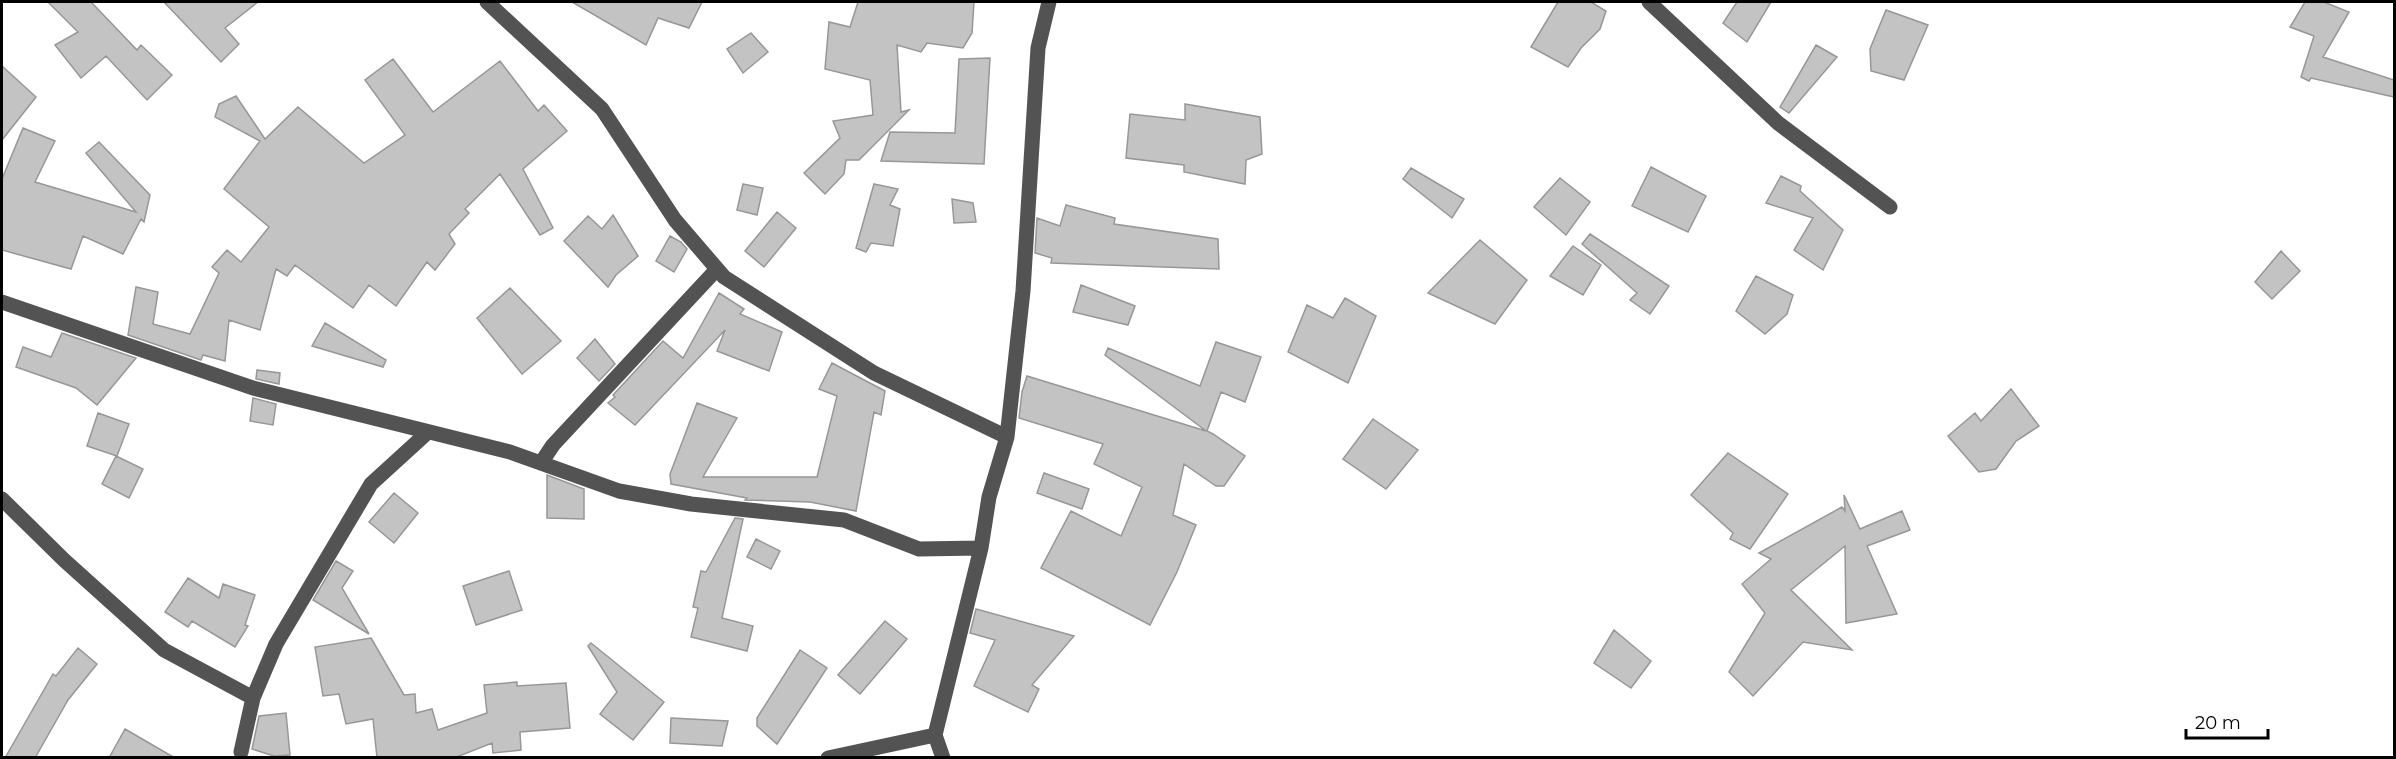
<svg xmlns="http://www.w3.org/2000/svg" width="2396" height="759" viewBox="0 0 2396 759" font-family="Montserrat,sans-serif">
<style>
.building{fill:#c3c3c3;stroke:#979797;stroke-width:1.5}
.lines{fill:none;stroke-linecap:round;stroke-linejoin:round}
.minor{stroke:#535353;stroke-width:15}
</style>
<rect width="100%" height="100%" fill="#fff"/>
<path class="building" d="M48,2H91L137,50L141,45L172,75L147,100L106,56L81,78L55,45L78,32Z
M164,2H258L225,28L239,44L221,62Z
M572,2H702L689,28L658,18L646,45Z
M858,2H974L972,33L963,48L927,43L921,52L897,45L901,112L909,110L859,160H846L844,174L825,194L804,173L840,138L833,121L873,115L870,80L825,69L829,22L850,27Z
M1558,2H1591L1606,11L1600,29L1581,48L1568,67L1531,47Z
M1737,2H1771L1747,42L1723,23Z
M2305,2H2324L2349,12L2323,57L2394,80V97L2311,78L2309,81L2301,77L2314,36L2290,27Z
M1886,10L1928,25L1904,80L1871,71L1870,49Z
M751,33L768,52L743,73L727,49Z
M1816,45L1837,57L1789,113L1780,107Z
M990,58L984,164L881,161L890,132L955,133L959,59Z
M393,59L433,112L500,61L538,111L544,105L567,131L523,169L553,228L540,235L500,174L465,209L469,213L449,234L455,244L435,270L427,262L396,306L369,285L353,308L295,265L287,276L276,269L260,330L229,320L225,361L203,355L201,360L128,335L136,287L158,292L153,324L190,334L219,273L212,267L227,250L241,262L269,227L224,189L260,141L215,117L219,104L236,96L265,139L298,107L364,163L405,135L365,80Z
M2,66L36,97L2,140Z
M1185,104L1260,117L1262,154L1246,160L1245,184L1184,172V165L1126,158L1130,114L1185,120Z
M23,128L55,141L35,182L136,212L86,153L99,142L150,195L144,222L141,219L123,254L83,236L71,269L2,250V179Z
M1651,167L1706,196L1688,232L1632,206Z
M1411,168L1464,199L1452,218L1403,179Z
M1781,176L1801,186L1800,191L1843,230L1823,270L1794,250L1813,218L1766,203Z
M1560,178L1590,202L1566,235L1534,207Z
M743,184L763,188L757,215L737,210Z
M874,184L898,189L890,205L900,209L893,246L871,243L866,252L856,248Z
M952,199L973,203L976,222L954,223Z
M1066,205L1115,218L1114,224L1218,239L1219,269L1051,263L1052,258L1035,253L1037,218L1060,226Z
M777,212L796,228L764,267L745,251Z
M613,215L638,256L616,275L608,287L564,241L588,216L602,229Z
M1590,234L1669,286L1650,314L1630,300L1637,293L1582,244Z
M670,236L681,242L687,249L674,272L656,261Z
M1480,240L1527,280L1495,324L1428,293Z
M1573,246L1601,265L1583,295L1550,276Z
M2281,251L2300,271L2272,299L2255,282Z
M1756,276L1793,295L1787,314L1765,334L1736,311Z
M1081,285L1135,306L1128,325L1073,312Z
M510,288L561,341L522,374L477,318Z
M719,293L744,309L740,314L782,332L769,371L717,351L725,330L635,425L608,403L615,397L613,395L663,341L683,358Z
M1345,298L1376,316L1348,383L1288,352L1307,305L1333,318Z
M325,323L386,360L383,367L312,346Z
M62,333L136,358L97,405L76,388L16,367L23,347L51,357Z
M595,339L615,364L599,381L577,358Z
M1216,342L1261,357L1245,402L1221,392L1207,431L1213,434L1245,456L1224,486H1216L1184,464L1173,515L1196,525L1177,572L1150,625L1041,568L1071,511L1121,536L1142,487L1094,464L1103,444L1019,418L1022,392L1027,376L1206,431L1105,355L1108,348L1200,386Z
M832,363L885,391L881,415L874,412L856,511L810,502L745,500L747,498L671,484L670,474L697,403L737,418L703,477H817L837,396L819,389Z
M257,370L280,373L279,384L256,379Z
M2011,389L2039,426L2016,441L1996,469L1979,472L1948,436L1975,413L1981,421Z
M253,398L276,404L273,425L250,421Z
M98,413L129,424L117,456L87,446Z
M1373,419L1418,450L1386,489L1343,459Z
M1728,453L1788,494L1750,549L1730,539L1733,533L1691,495Z
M116,456L143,469L129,498L102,484Z
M1044,473L1089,489L1082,509L1037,493Z
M547,475L584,489V519L547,518Z
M394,493L418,513L394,543L369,522Z
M1844,495L1860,529L1902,511L1910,530L1867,546L1897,614L1846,623L1845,546L1791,590L1852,650L1803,642L1753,696L1729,672L1765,613L1742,584L1771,559L1759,553L1842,507L1845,511Z
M735,518L743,519L722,618L753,626L747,651L691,637L698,608L693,607L701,571L706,572Z
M756,539L780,551L771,569L747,557Z
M336,561L353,571L342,588L369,634L313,600Z
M509,571L522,610L476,625L463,586Z
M188,578L219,598L223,584L255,595L245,625L248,626L235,647L192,621L188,627L165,612Z
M976,609L1074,636L1032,685L1039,689L1028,712L974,686L995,640L970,633Z
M885,621L907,639L860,694L838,675Z
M1614,630L1651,661L1631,688L1594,663Z
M371,638L404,695L415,694L416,713L432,709L438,730L487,713L484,685L517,682V686L566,683L570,728L520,732L521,750L493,753L492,743L454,758H377L373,719L346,724L339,694L323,696L315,647Z
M591,643L664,702L633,740L600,714L617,692L588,646Z
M78,648L97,664L68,700L35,758H5L53,674L56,676Z
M800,650L827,668L777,744L757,726V718Z
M286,713L290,755L274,756L252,749L259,716Z
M671,718L728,721L722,746L670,743Z
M125,729L175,758H109Z"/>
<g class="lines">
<path class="minor" d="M487,2L602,109L675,220L724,277L874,373L1007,437
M1649,2L1778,123L1890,207
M2,302L253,388L510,452L619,491L691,504L844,520L919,549L981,548
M541,463L553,445L717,269
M2,499L64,560L164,650L253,698
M241,752L253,698L276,644L371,484L428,432
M828,758L935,735
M943,758L935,735L981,548L989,497L1007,437L1023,291L1038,48L1049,2"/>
</g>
<rect width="2396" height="759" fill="none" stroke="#000000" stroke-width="6"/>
<path d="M2186 729v9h82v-9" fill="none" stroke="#000000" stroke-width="3"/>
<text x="2195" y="729" font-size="18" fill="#000000" stroke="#ffffff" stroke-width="4.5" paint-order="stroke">20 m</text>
</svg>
